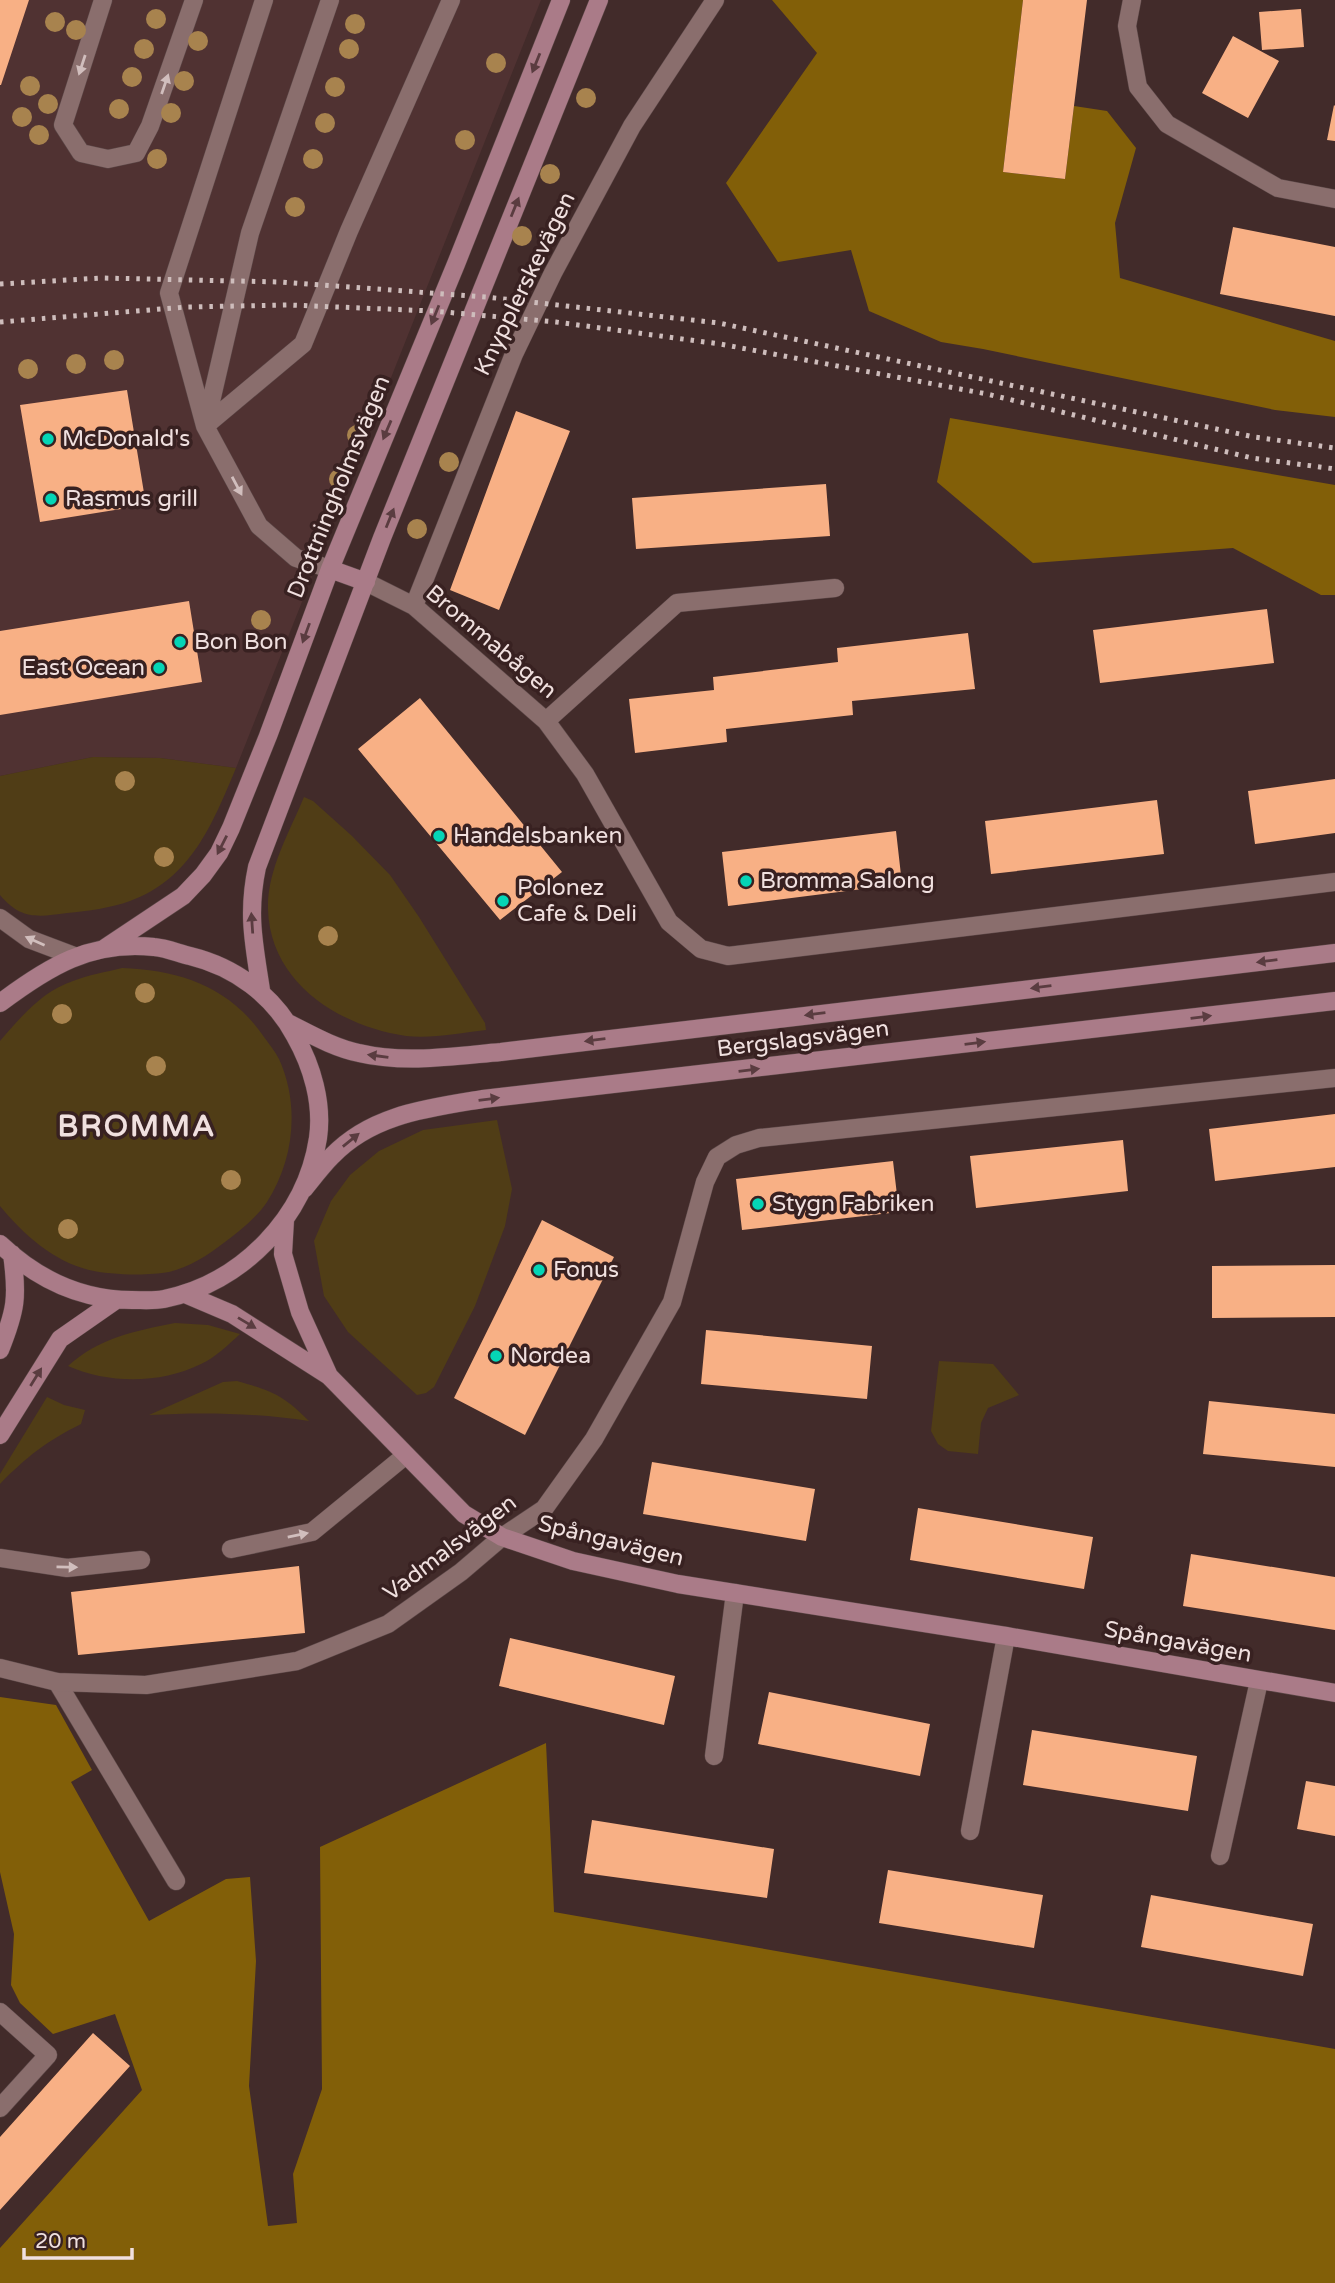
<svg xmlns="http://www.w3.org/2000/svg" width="1335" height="2283" viewBox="0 0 1335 2283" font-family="'Varela Round',sans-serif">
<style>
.built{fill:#503232}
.green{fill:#503d16}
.forest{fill:#825f08}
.building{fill:#f8b085}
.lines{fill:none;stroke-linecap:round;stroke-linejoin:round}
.lane-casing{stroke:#5c4848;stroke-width:19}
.street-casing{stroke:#5c4848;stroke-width:19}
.secondary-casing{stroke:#5c4848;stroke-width:19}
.lane{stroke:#8a6e6d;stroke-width:18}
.street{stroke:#8a6e6d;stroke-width:18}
.secondary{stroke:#aa7b88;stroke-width:18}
.rail{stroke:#cebdbc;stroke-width:5;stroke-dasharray:3.5 7;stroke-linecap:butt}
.tree{fill:#a8834e}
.oneway{fill:#5a3c40}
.oneway2{fill:#d1bebd}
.poi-dot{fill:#05d5b6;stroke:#382121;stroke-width:2.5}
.labels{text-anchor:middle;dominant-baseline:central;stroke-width:7;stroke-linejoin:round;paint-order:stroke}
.street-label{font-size:23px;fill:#f0e0df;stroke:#382121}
.poi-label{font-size:23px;fill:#f0e0df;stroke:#382121;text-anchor:start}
.district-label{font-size:30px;font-weight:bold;letter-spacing:2px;fill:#f0e0df;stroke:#382121}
</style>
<rect width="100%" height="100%" fill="#422b2a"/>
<path class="built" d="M0,0H541L236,768L160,758L93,757L0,776Z"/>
<path class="green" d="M93,757L160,758L236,768C213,823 191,879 130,901C111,908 88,911 67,913C38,917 21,920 0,895V776Z
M304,797L313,801L352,836L390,875L419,917L485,1023L486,1030C460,1033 431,1039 406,1036C339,1026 270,983 268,909C267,870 290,831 304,797Z
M122,968C180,970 230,987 264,1037C269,1044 275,1051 279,1059C300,1105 294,1160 267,1202C257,1217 240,1231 225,1242C208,1255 190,1267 169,1272C148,1276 110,1275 89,1270C53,1261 23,1234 0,1206V1041C20,1018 42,991 73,981C88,975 106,972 122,968Z
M497,1120L512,1189L505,1226L475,1306L434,1387L426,1393L417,1395L348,1332L324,1296L314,1241L331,1201L350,1175L379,1151L423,1130Z
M175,1323L208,1325L240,1334C228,1345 216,1357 201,1364C161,1384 108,1384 68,1366C99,1338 134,1331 175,1323Z
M939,1361L993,1364L1019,1395L988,1408L981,1423L978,1454L948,1451L938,1444L931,1431Z
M237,1381C272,1391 283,1395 309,1421C257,1413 202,1412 149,1415L223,1382Z
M47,1397L64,1405L85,1410L81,1424C47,1441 26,1457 0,1484V1474Z"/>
<path class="forest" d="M772,0H1023L1003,172L1065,179L1074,106L1107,111L1136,148L1115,223L1120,278L1335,341V417L1275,410L983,349L941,342L869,311L851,250L778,262L726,183L817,53Z
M950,418L1335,485V595H1321L1233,548L1033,563L937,482Z
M0,1697L56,1705L92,1770L71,1782L149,1921L226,1879L250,1877L256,1961L249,2086L268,2226L297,2223L293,2174L322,2089L320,1847L546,1743L554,1912L1335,2049V2283H0V2248L142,2090L115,2014L53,2034L20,2003L11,1985L14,1934L0,1872Z"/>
<path class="building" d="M0,0H29L1,85H0Z
M1023,0H1087L1065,179L1003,172Z
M1301,9L1304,47L1262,50L1259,12Z
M1233,36L1279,61L1248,118L1202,93Z
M1334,105L1335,106V141L1327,140Z
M1233,227L1335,247V316L1220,294Z
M127,390L146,505L40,522L20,405Z
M516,411L570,431L499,610L450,590Z
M826,484L830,536L636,549L632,498Z
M189,601L202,682L0,715V631Z
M1267,609L1274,663L1100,683L1093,630Z
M968,633L975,689L852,701L853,715L726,729L727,742L635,753L629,699L714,690L713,677L838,662L837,648Z
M420,698L562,872L500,920L358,749Z
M1335,779V833L1255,844L1248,791Z
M1157,800L1164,854L991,874L985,821Z
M896,831L902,884L728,906L722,852Z
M1335,1114V1167L1215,1181L1209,1129Z
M1123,1140L1128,1191L976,1208L970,1156Z
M893,1161L899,1212L742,1230L736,1179Z
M542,1220L614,1257L525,1435L454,1398Z
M1335,1265V1317L1212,1318V1266Z
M706,1330L872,1346L867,1399L701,1384Z
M1209,1401L1335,1414V1467L1203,1454Z
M652,1462L815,1489L806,1541L643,1514Z
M918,1508L1093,1537L1084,1589L910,1560Z
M1191,1554L1335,1577V1630L1183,1606Z
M299,1566L305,1633L78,1655L71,1592Z
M510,1638L675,1676L664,1725L499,1686Z
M769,1692L930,1724L920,1776L758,1744Z
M1032,1730L1197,1756L1188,1811L1023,1785Z
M1306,1781L1335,1786V1836L1297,1829Z
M592,1820L774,1849L767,1898L584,1873Z
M888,1870L1043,1895L1034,1948L879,1923Z
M1151,1895L1313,1924L1303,1976L1141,1947Z
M93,2033L130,2066L0,2210V2137Z"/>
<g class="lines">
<defs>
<path id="lane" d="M264,0L169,293L205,426L259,526L296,558L330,569
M206,423L250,233L330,0
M205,426L303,344L349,231L451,0
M231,1549L312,1532L406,1455
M0,1558L67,1568L141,1560
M57,1682L176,1881
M714,1756L735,1593
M970,1831L1006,1636
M1220,1856L1259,1681
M0,2012L48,2055L0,2108"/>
<path id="street" d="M103,0L63,125L81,153L108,159L136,153L150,126L194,0
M1132,0L1127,26L1138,87L1167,124L1278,188L1335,199
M366,582L414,606L546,721L585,774L669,922L701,949L728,956L1335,882
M414,606L514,354L553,273L632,126L715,0
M546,721L677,603L835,588
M0,918L29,939L74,956
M0,1668L57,1682L146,1685L297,1661L388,1624L461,1572L502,1537L544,1509L594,1439L672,1302L705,1182L717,1157L736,1145L759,1138L1335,1078"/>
<path id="secondary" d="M330,569L366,582
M105,948L183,896L203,875L219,853L231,828L268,736L330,569L456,264L561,0
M261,990C254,944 247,914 257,867L382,538L599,0
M0,1003C48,967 91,940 154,947C166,948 178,953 190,956C235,967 273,995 295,1036C312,1066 323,1103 318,1138C306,1217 242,1283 164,1299C154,1301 143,1300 132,1300C81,1300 37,1279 0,1244
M288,1023C310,1034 334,1048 359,1053C405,1064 455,1056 501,1052L1335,953
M304,1189C313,1178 322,1166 332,1156C372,1114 429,1108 483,1099L1335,1001
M285,1220L283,1254L300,1312L329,1376
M185,1294L232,1314L329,1376L464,1514L502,1537L573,1561L678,1584L1006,1636L1335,1693
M0,1350C16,1310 18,1297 12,1254
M0,1435L60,1339L116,1300"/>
</defs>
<use href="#lane" class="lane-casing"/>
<use href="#street" class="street-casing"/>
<use href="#secondary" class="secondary-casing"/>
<use href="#lane" class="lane"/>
<use href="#street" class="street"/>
<use href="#secondary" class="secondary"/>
<path class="rail" d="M0,284L102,278L281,282L486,297L719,323L1254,437L1335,448
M0,322L186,307L289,305L433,311L556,322L720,344L987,394L1252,458L1335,469"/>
</g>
<g class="tree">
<circle cx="156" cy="19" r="10"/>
<circle cx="55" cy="22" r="10"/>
<circle cx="355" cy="24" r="10"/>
<circle cx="76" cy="30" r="10"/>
<circle cx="198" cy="41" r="10"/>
<circle cx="144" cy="49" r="10"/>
<circle cx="349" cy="49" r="10"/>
<circle cx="496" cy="63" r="10"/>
<circle cx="132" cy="77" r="10"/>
<circle cx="184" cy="81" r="10"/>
<circle cx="30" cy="86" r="10"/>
<circle cx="335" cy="87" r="10"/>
<circle cx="586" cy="98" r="10"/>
<circle cx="48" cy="104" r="10"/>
<circle cx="119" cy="109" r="10"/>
<circle cx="171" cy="113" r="10"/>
<circle cx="22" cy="117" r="10"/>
<circle cx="325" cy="123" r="10"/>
<circle cx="39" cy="135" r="10"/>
<circle cx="465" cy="140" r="10"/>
<circle cx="157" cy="159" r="10"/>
<circle cx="313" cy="159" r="10"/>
<circle cx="550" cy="174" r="10"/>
<circle cx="295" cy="207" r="10"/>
<circle cx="522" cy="236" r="10"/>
<circle cx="114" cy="360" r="10"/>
<circle cx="76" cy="364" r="10"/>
<circle cx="28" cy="369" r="10"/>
<circle cx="357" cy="435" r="10"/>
<circle cx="449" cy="462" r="10"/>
<circle cx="339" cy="479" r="10"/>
<circle cx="417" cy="529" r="10"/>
<circle cx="261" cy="620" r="10"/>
<circle cx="125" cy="781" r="10"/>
<circle cx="164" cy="857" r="10"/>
<circle cx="328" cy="936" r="10"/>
<circle cx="145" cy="993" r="10"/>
<circle cx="62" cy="1014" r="10"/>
<circle cx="156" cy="1066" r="10"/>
<circle cx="231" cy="1180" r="10"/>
<circle cx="68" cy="1229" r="10"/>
</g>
<defs><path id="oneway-solid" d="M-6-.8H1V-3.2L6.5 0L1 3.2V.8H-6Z" transform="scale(1.75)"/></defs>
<g class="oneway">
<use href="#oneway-solid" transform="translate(536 63) rotate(112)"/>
<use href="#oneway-solid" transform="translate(515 207) rotate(-68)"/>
<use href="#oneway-solid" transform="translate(435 315) rotate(112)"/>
<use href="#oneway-solid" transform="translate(387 430) rotate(113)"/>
<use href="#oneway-solid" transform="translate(390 518) rotate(-68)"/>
<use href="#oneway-solid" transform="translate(306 633) rotate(110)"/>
<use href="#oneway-solid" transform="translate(222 845) rotate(117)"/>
<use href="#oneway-solid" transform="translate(252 923) rotate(-94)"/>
<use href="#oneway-solid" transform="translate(1267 961) rotate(173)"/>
<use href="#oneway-solid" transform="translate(1041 987) rotate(173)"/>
<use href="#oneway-solid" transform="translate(815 1014) rotate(173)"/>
<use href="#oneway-solid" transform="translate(1201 1017) rotate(-7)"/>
<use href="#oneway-solid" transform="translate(595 1040) rotate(173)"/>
<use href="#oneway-solid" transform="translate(975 1043) rotate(-7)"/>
<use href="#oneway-solid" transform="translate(378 1056) rotate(-172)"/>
<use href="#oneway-solid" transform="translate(749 1070) rotate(-7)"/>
<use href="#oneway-solid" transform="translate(489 1099) rotate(-7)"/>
<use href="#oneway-solid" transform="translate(351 1140) rotate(-39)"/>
<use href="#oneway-solid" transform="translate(247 1323) rotate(31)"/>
<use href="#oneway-solid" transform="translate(36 1377) rotate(-58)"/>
</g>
<g class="oneway2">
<use href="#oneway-solid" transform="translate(82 65) rotate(108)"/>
<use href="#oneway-solid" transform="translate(165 84) rotate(-71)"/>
<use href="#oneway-solid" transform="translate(237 486) rotate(62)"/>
<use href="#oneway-solid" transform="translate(35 941) rotate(-156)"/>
<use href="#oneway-solid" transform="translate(298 1535) rotate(-12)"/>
<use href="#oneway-solid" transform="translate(67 1567) rotate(1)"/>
</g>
<g class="poi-dot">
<circle cx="48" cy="439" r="7"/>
<circle cx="51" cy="499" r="7"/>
<circle cx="180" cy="642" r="7"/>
<circle cx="159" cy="668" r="7"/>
<circle cx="439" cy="836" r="7"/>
<circle cx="746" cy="881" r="7"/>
<circle cx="503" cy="901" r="7"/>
<circle cx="758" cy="1204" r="7"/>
<circle cx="539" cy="1270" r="7"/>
<circle cx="496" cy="1356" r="7"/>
</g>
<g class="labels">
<g class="street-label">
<text transform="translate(525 284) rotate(-64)">Knypplerskevägen</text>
<text transform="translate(339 487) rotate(-68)">Drottningholmsvägen</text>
<text transform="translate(491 642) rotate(40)">Brommabågen</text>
<text transform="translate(803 1039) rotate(-7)">Bergslagsvägen</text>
<text transform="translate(611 1541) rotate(14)">Spångavägen</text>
<text transform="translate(450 1548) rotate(-37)">Vadmalsvägen</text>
<text transform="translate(1178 1642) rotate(10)">Spångavägen</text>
</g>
<g class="poi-label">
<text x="62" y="439">McDonald's</text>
<text x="65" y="499">Rasmus grill</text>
<text x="194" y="642">Bon Bon</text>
<text x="145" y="668" text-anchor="end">East Ocean</text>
<text x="453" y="836">Handelsbanken</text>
<text x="760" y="881">Bromma Salong</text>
<text x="517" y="888">Polonez<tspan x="517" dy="26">Cafe &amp; Deli</tspan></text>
<text x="772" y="1204">Stygn Fabriken</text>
<text x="553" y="1270">Fonus</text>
<text x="510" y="1356">Nordea</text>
</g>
<g class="district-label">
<text x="137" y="1126">BROMMA</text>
</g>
</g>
<path d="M24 2248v10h108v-10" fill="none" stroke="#f0e0df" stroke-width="3.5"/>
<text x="35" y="2248" font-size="21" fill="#f0e0df" stroke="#382121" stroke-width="5" paint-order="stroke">20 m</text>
</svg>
